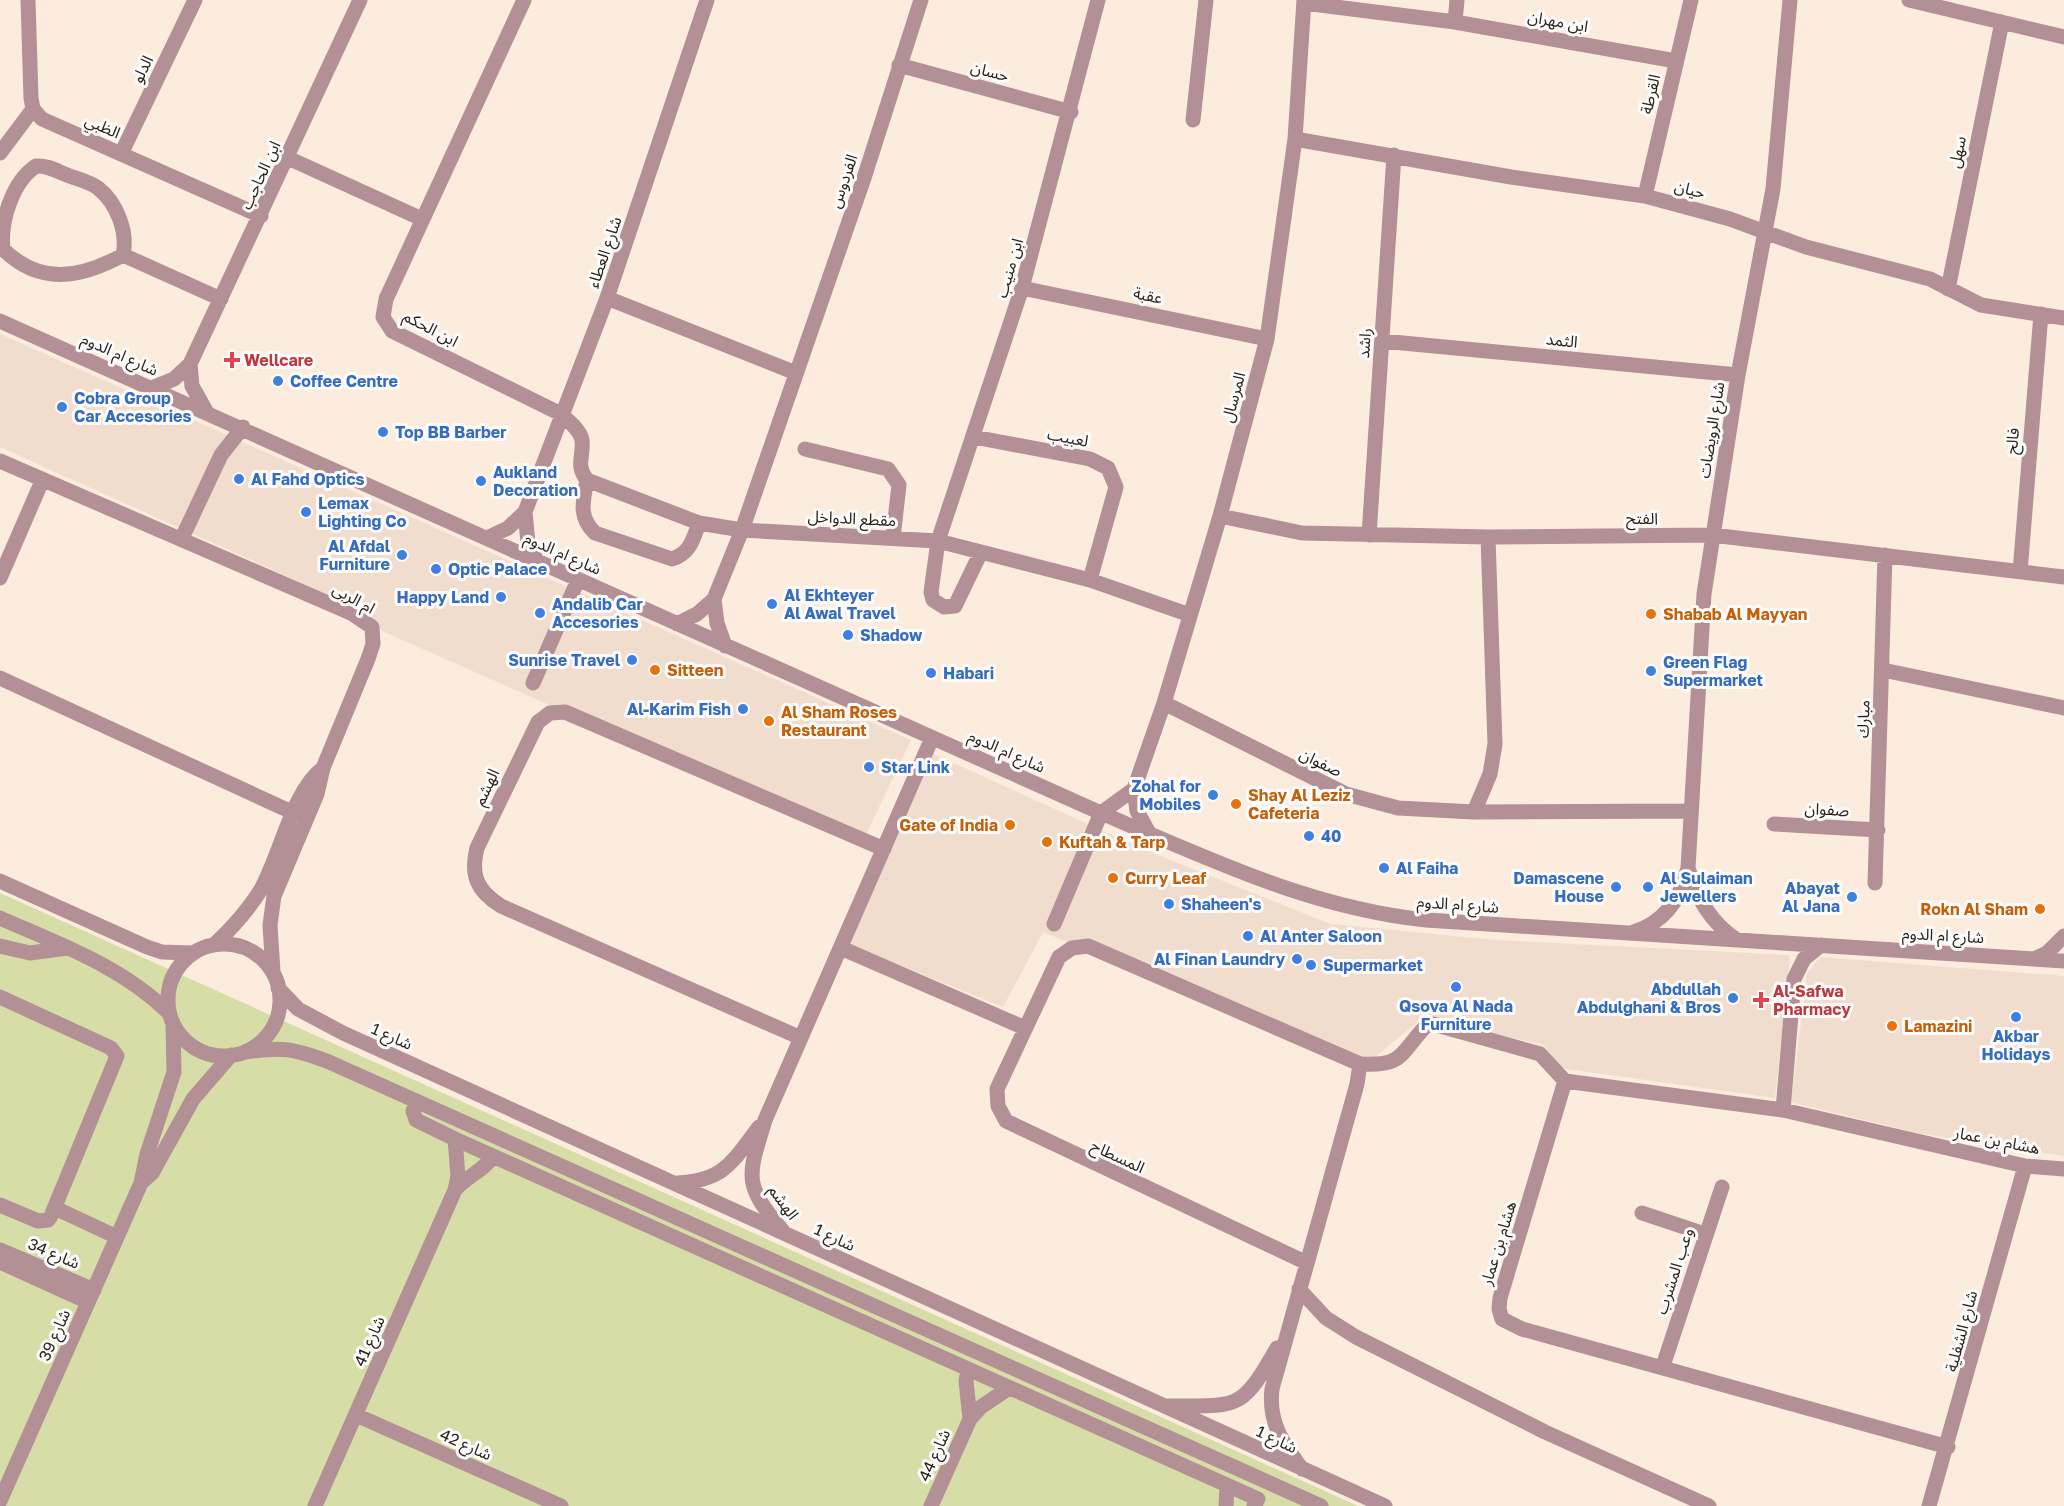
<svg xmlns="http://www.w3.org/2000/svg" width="2064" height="1506" viewBox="0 0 2064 1506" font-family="'Golos Text','Noto Sans Arabic',sans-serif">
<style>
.commercial{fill:#f0ddcd}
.green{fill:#d7dda6}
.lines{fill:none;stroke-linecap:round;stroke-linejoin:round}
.minor{stroke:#b29096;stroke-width:15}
.health-dot{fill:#e0444e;stroke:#fcfcfc;stroke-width:2}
.shop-dot{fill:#3f7fe0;stroke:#fcfcfc;stroke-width:2}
.food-dot{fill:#e8710a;stroke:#fcfcfc;stroke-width:2}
.labels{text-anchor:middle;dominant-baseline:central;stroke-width:6;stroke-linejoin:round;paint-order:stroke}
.street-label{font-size:16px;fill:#2c221a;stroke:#fcfcfc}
.health-label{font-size:16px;font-weight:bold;fill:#be3a42;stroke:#fcfcfc;text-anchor:start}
.shop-label{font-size:16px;font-weight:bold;fill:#366cbe;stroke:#fcfcfc;text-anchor:start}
.food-label{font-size:16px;font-weight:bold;fill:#c56008;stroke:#fcfcfc;text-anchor:start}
</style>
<rect width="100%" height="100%" fill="#fbecde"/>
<path class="commercial" d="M0,334L911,740L862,843L384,632L351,605L0,447Z
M929,752L1141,848L1330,924L1496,940L1790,955L1775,1098L1560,1068L1543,1044L1420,1020L1374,1058H1348L1043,932L1003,1007L841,941Z
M1820,957L2064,976V1156L1918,1133L1791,1102L1807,974Z"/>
<path class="green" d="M0,893L1358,1506H0Z"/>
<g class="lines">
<path class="minor" d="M28,0L31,98L33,109L42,119L261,216
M524,0L386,299L383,317L392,331L561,414C568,421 580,429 582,440C584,457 575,465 587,480L699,523L742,530L938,541L1090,580L1190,615
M1909,0L2064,37
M1304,3L1455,22L1676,61
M1455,22L1457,0
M899,65L1071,112
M1193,120L1206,0
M1295,139L1511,177L1645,196L1730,219L1806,247L1930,279L1981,305L2064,318
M0,153L33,109
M121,154L195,0
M288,158L422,219
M36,166C47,165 57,171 67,175C77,179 90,182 98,188C117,203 128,232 123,255C81,278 40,286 3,249C0,222 12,182 36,166Z
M1645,196L1691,0
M123,255L221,299
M1022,288L1267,339
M1948,289L2002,22
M607,298L796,373
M0,321L1101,813C1207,858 1310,908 1426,920L2064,961
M1382,341L1738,375
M190,364L192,386L206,411
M152,388L174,379L190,364L360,0
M974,437L1090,459L1108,468L1116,487L1090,580
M805,449L888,469L899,485L893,538
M0,461L351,613L372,627L373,644L368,659L323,768L317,794L274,896L270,925L273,972
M587,480C583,501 578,517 595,533L672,559C690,553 693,540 699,523
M1220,516L1302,533L1488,537L1712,535L2064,577
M1369,535L1394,155
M182,538L221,455L243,427
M487,538L508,528L525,512
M981,552L955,606L944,607L933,600L931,592L938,541L1022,288L1098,0
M537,561L528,543L525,512L607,298L707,0
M2020,572L2041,314
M0,578L42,481
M714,599L717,623L725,646
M677,624L697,614L714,599L742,530L864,178L921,0
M1883,670L2064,708
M0,678L294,813
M533,683L578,580
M1164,703L1346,794L1398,808L1474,812L1691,811
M1474,812L1490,774L1495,744L1488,537
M1774,824L1878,830
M1149,833L1137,811L1134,789L1164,703L1220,516L1267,339L1295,139L1304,0
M1688,868C1697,898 1710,922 1737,940
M0,881L147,947L162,952L192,953
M1875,883L1885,555
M0,918C59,944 121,966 168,1012
M1054,924L1101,813L1134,789
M1634,932C1665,922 1681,898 1688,868L1704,594L1738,375L1773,189L1790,0
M215,944C232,928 248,910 260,891C280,857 292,791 323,768
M168 1000a56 56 0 1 1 112 0a56 56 0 1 1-112 0Z
M0,946L30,953L67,948
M841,948L1025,1028
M2036,958L2047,953L2064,936
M278,988L298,1009L343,1033L1385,1506
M0,997L111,1048L117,1056L51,1216L48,1220L38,1221L0,1205
M801,1038L501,906C477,891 470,875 477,848L538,722L550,713L565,712L884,849
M245,1052C282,1047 293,1048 329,1062L1321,1506
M417,1102L413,1111L416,1120L455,1139L1258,1499L1254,1506
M1783,1110L1794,979L1804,959L1821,945
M141,1183L152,1173L193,1099L231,1055
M678,1183C725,1180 732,1162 759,1127
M455,1190C465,1177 484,1171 492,1157
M55,1208L117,1237
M1642,1213L1705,1234
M783,1231C742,1183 748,1177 765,1120L932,738
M0,1250L94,1290
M0,1262L88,1302
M1307,1263L1006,1121L998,1106L997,1089L1059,957L1072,948L1088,946L1360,1064C1404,1067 1400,1053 1426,1026L1433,1024L1540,1054L1565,1081
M1299,1289L1326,1318L1356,1337L1545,1432L1709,1506
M1663,1366L1722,1187
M968,1370L966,1381L970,1419
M1168,1406C1239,1406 1241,1411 1277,1348
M356,1415L561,1506
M1948,1447L1522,1329L1502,1319L1499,1309L1500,1298L1565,1081L1783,1110L2025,1166L2064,1169
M1302,1469C1283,1443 1268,1423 1272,1389L1357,1084L1360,1064
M0,1501L141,1183L147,1154L174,1072L173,1024
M315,1506L455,1190L458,1176L455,1139
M931,1506L970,1419L981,1407L1009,1388
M1226,1506L1227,1486
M1929,1506L2025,1166"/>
</g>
<g class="health-dot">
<path d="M229 351h6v6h6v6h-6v6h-6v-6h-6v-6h6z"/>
<path d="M1758 991h6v6h6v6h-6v6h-6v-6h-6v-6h6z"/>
</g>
<g class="shop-dot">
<circle cx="278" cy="381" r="6"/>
<circle cx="62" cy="407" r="6"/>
<circle cx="383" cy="432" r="6"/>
<circle cx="239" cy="479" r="6"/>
<circle cx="481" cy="481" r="6"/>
<circle cx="306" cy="512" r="6"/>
<circle cx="402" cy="555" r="6"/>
<circle cx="436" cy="569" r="6"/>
<circle cx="501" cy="597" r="6"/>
<circle cx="772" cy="604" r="6"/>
<circle cx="540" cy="613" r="6"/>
<circle cx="848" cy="635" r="6"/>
<circle cx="632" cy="660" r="6"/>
<circle cx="1651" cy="671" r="6"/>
<circle cx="931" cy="673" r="6"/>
<circle cx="743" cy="709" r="6"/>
<circle cx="869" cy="767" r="6"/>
<circle cx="1213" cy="795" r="6"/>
<circle cx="1309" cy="836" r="6"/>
<circle cx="1384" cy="868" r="6"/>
<circle cx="1616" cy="887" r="6"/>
<circle cx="1648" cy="887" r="6"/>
<circle cx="1852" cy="897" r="6"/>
<circle cx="1169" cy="904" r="6"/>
<circle cx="1248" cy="936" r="6"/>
<circle cx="1297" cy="959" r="6"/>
<circle cx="1311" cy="965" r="6"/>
<circle cx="1456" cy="987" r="6"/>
<circle cx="1733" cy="998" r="6"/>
<circle cx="2016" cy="1017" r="6"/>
</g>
<g class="food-dot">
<circle cx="1651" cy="614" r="6"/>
<circle cx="655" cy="670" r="6"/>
<circle cx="769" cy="721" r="6"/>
<circle cx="1236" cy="804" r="6"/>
<circle cx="1010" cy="825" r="6"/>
<circle cx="1047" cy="842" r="6"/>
<circle cx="1113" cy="878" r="6"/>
<circle cx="2040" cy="909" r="6"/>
<circle cx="1892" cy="1026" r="6"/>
</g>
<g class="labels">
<g class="street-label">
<text transform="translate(1558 21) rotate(10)">ابن مهران</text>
<text transform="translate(142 69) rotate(-64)">الدلو</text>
<text transform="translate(990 71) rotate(15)">حسان</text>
<text transform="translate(1650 94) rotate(-77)">القرطة</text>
<text transform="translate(103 126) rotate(24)">الظبي</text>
<text transform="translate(1957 152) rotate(-78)">سهل</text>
<text transform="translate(260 175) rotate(-65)">ابن الحاجب</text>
<text transform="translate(843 181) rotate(-71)">الفردوس</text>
<text transform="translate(1690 189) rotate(15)">حيان</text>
<text transform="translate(604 252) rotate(-71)">شارع العطاء</text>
<text transform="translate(1009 268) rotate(-74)">ابن منيب</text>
<text transform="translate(1148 295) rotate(12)">عقبة</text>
<text transform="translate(431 328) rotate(28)">ابن الحكم</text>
<text transform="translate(1562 340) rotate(6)">الثمد</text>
<text transform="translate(1364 343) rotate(-86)">راشد</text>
<text transform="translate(120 354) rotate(24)">شارع ام الدوم</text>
<text transform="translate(1233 397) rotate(-75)">المرسال</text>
<text transform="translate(1711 430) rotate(-81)">شارع الرويضات</text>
<text transform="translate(1068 437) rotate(11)">لعبيب</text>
<text transform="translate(2012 441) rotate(-85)">فالح</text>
<text transform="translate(852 518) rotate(3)">مقطع الدواخل</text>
<text x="1642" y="518">الفتح</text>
<text transform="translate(563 553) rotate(24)">شارع ام الدوم</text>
<text transform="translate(354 598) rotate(29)">ام الربى</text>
<text transform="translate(1863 719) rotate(-88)">مبارك</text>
<text transform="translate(1007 751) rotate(24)">شارع ام الدوم</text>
<text transform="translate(1321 762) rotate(26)">صفوان</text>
<text transform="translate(486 787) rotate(-65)">الهشم</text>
<text transform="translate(1827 809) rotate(3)">صفوان</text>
<text transform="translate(1458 904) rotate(4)">شارع ام الدوم</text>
<text transform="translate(1943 935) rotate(3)">شارع ام الدوم</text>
<text transform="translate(392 1036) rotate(24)">شارع 1</text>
<text transform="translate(1997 1140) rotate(11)">هشام بن عمار</text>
<text transform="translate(1118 1156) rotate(25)">المسطاح</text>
<text transform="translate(784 1202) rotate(54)">الهشم</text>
<text transform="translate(835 1237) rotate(25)">شارع 1</text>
<text transform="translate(1498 1243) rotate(-73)">هشام بن عمار</text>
<text transform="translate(54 1253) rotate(23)">شارع 34</text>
<text transform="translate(1674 1271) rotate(-72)">وعب المشرب</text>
<text transform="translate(1961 1331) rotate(-75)">شارع الشفلية</text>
<text transform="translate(54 1335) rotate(-66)">شارع 39</text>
<text transform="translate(369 1341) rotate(-66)">شارع 41</text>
<text transform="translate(1277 1439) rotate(25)">شارع 1</text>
<text transform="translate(466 1444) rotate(24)">شارع 42</text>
<text transform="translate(934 1455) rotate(-66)">شارع 44</text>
</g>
<g class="health-label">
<text x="244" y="360">Wellcare</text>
<text x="1773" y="991">Al-Safwa<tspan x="1773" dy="18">Pharmacy</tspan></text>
</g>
<g class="shop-label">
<text x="290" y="381">Coffee Centre</text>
<text x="74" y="398">Cobra Group<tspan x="74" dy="18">Car Accesories</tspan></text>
<text x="395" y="432">Top BB Barber</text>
<text x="493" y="472">Aukland<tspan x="493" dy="18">Decoration</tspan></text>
<text x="251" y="479">Al Fahd Optics</text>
<text x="318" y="503">Lemax<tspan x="318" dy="18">Lighting Co</tspan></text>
<text x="390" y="546" text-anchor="end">Al Afdal<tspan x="390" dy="18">Furniture</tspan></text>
<text x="448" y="569">Optic Palace</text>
<text x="784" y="595">Al Ekhteyer<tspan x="784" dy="18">Al Awal Travel</tspan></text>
<text x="489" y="597" text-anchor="end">Happy Land</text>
<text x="552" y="604">Andalib Car<tspan x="552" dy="18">Accesories</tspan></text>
<text x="860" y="635">Shadow</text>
<text x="620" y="660" text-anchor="end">Sunrise Travel</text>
<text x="1663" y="662">Green Flag<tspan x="1663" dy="18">Supermarket</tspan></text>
<text x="943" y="673">Habari</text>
<text x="731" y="709" text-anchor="end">Al-Karim Fish</text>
<text x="881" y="767">Star Link</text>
<text x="1201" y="786" text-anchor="end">Zohal for<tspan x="1201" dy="18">Mobiles</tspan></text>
<text x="1321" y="836">40</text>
<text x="1396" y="868">Al Faiha</text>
<text x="1604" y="878" text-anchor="end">Damascene<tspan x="1604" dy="18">House</tspan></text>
<text x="1660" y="878">Al Sulaiman<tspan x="1660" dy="18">Jewellers</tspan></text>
<text x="1840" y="888" text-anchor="end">Abayat<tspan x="1840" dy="18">Al Jana</tspan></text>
<text x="1181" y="904">Shaheen's</text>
<text x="1260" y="936">Al Anter Saloon</text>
<text x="1285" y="959" text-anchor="end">Al Finan Laundry</text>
<text x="1323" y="965">Supermarket</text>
<text x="1721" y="989" text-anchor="end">Abdullah<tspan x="1721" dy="18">Abdulghani &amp; Bros</tspan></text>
<text x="1456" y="1006" text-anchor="middle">Qsova Al Nada<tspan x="1456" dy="18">Furniture</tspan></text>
<text x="2016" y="1036" text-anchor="middle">Akbar<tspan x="2016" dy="18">Holidays</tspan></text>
</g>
<g class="food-label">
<text x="1663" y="614">Shabab Al Mayyan</text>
<text x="667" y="670">Sitteen</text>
<text x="781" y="712">Al Sham Roses<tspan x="781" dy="18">Restaurant</tspan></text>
<text x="1248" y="795">Shay Al Leziz<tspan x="1248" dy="18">Cafeteria</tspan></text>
<text x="998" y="825" text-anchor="end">Gate of India</text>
<text x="1059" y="842">Kuftah &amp; Tarp</text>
<text x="1125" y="878">Curry Leaf</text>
<text x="2028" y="909" text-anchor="end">Rokn Al Sham</text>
<text x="1904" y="1026">Lamazini</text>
</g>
</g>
</svg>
